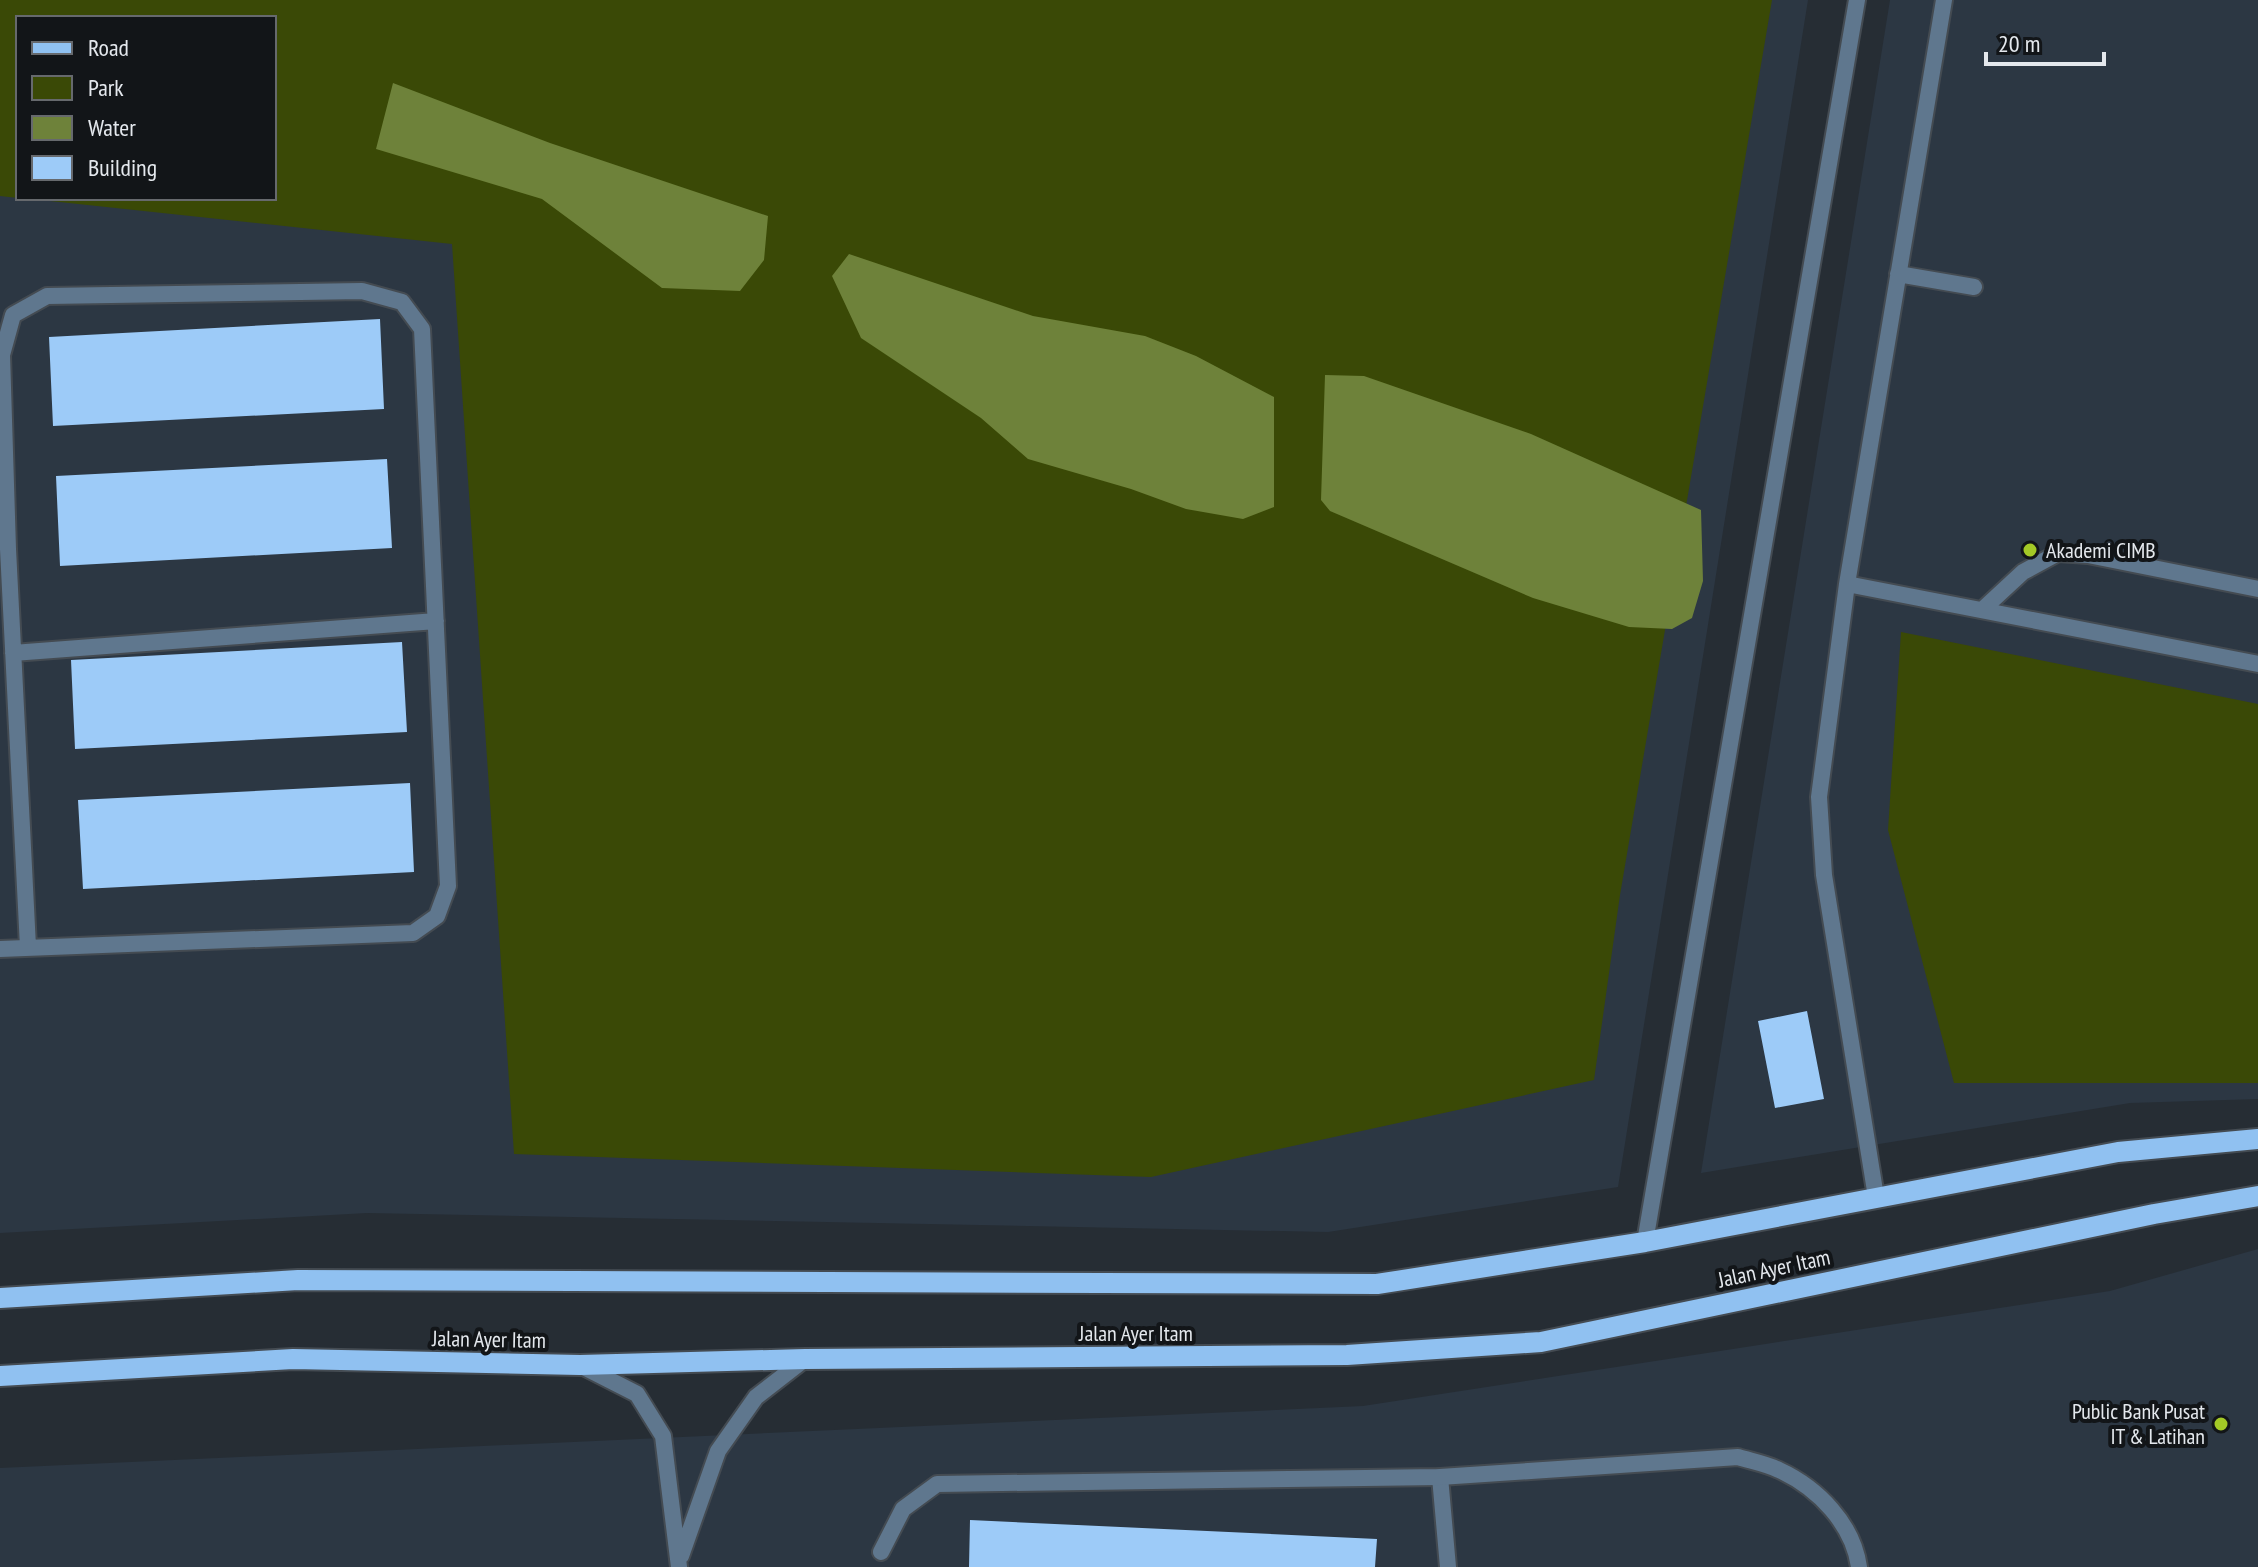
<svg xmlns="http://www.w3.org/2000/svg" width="2258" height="1567" viewBox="0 0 2258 1567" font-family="'PT Sans Narrow',sans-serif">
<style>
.built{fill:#2c3743;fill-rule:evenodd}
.green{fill:#3a4906}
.water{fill:#6e823a}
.building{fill:#9dcbf8}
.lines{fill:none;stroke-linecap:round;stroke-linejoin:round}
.service-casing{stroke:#444b52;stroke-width:20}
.minor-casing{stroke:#444b52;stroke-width:20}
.primary-casing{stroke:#444b52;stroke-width:24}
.service{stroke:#5f778e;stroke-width:16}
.minor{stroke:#5f778e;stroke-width:16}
.primary{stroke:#90c1f1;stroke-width:20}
.poi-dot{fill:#a3c926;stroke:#121518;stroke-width:3}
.labels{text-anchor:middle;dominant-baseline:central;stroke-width:8;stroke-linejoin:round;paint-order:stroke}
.poi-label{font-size:22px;fill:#e4e8ed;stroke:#121518;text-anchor:start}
.street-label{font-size:22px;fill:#e4e8ed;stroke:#121518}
</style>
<rect width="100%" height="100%" fill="#262d34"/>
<path class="built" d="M0,0H1808L1618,1187L1328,1232L367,1213L0,1233ZM18,18H274V198H18Z
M1890,0H2258V1099L2130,1103L1701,1173Z
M2258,1249V1567H0V1468L1363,1406L2110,1291Z"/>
<path class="green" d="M0,0H1772L1620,895L1594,1080L1151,1177L514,1154L452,244L22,198H274V18H18V198L0,196Z
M1901,632L2258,704V1083H1954L1888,830Z"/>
<path class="water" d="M393,83L550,143L768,216L764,260L740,291L662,288L542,199L376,149Z
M849,254L1033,316L1145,336L1196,356L1274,397V507L1243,519L1186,509L1131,489L1028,459L981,418L861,338L832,276Z
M1325,375L1364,376L1531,434L1701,510L1703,581L1692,618L1672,629L1629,627L1533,598L1330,511L1321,500Z"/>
<path class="building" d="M380,319L384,409L53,426L49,337Z
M387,459L392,548L60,566L56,476Z
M402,642L407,732L75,749L71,660Z
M410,783L414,872L83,889L78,800Z
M1807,1011L1824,1099L1775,1108L1758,1021Z
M970,1520L1377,1539L1375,1567H969Z"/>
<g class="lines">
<defs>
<path id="service" d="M1898,274L1974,287
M1847,584L2258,664
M1982,610L2023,572L2058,553L2088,555L2258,589
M13,653L436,621
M0,949L413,933L437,916L448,886L422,329L402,302L362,291L47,296L13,315L2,355L8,549L28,947
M1876,1197L1824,875L1819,797L1847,584L1944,0
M1440,1477L1448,1567"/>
<path id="minor" d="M1645,1242L1857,0
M580,1365L637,1394L663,1436L679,1567
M881,1552L903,1509L937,1484L1440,1477L1738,1457C1751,1461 1767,1464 1779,1470C1818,1488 1853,1524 1859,1567
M681,1556L718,1451L756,1397L805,1359"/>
<path id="primary" d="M0,1298L298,1280L1377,1284L1645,1242L2118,1152L2258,1139
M0,1376L293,1359L580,1365L805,1359L1347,1355L1541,1342L2154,1214L2258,1196"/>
</defs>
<use href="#service" class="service-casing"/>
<use href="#minor" class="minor-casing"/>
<use href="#primary" class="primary-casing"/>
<use href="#service" class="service"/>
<use href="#minor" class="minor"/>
<use href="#primary" class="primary"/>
</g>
<g class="poi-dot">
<circle cx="2030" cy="550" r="8"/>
<circle cx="2221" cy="1424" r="8"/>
</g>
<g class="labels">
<g class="poi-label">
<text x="2046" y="550">Akademi CIMB</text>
<text x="2205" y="1411" text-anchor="end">Public Bank Pusat<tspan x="2205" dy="25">IT &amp; Latihan</tspan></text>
</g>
<g class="street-label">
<text transform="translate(1774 1268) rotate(-12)">Jalan Ayer Itam</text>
<text x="1136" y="1333">Jalan Ayer Itam</text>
<text transform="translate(489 1339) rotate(1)">Jalan Ayer Itam</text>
</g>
</g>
<rect x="16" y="16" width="260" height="184" fill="#121518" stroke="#66696d" stroke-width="2"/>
<rect x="32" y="42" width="40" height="12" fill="#90c1f1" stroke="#66696d" stroke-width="2"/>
<text x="88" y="56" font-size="24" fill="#e4e8ed">Road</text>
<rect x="32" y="76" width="40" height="24" fill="#3a4906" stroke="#66696d" stroke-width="2"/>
<text x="88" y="96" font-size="24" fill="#e4e8ed">Park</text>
<rect x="32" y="116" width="40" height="24" fill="#6e823a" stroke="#66696d" stroke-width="2"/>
<text x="88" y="136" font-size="24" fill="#e4e8ed">Water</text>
<rect x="32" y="156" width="40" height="24" fill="#9dcbf8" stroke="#66696d" stroke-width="2"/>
<text x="88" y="176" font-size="24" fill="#e4e8ed">Building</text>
<path d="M1986 52v12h118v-12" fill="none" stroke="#e4e8ed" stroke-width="4"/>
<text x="1998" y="52" font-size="24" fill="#e4e8ed" stroke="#121518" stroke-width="6" paint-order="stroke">20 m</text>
</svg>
